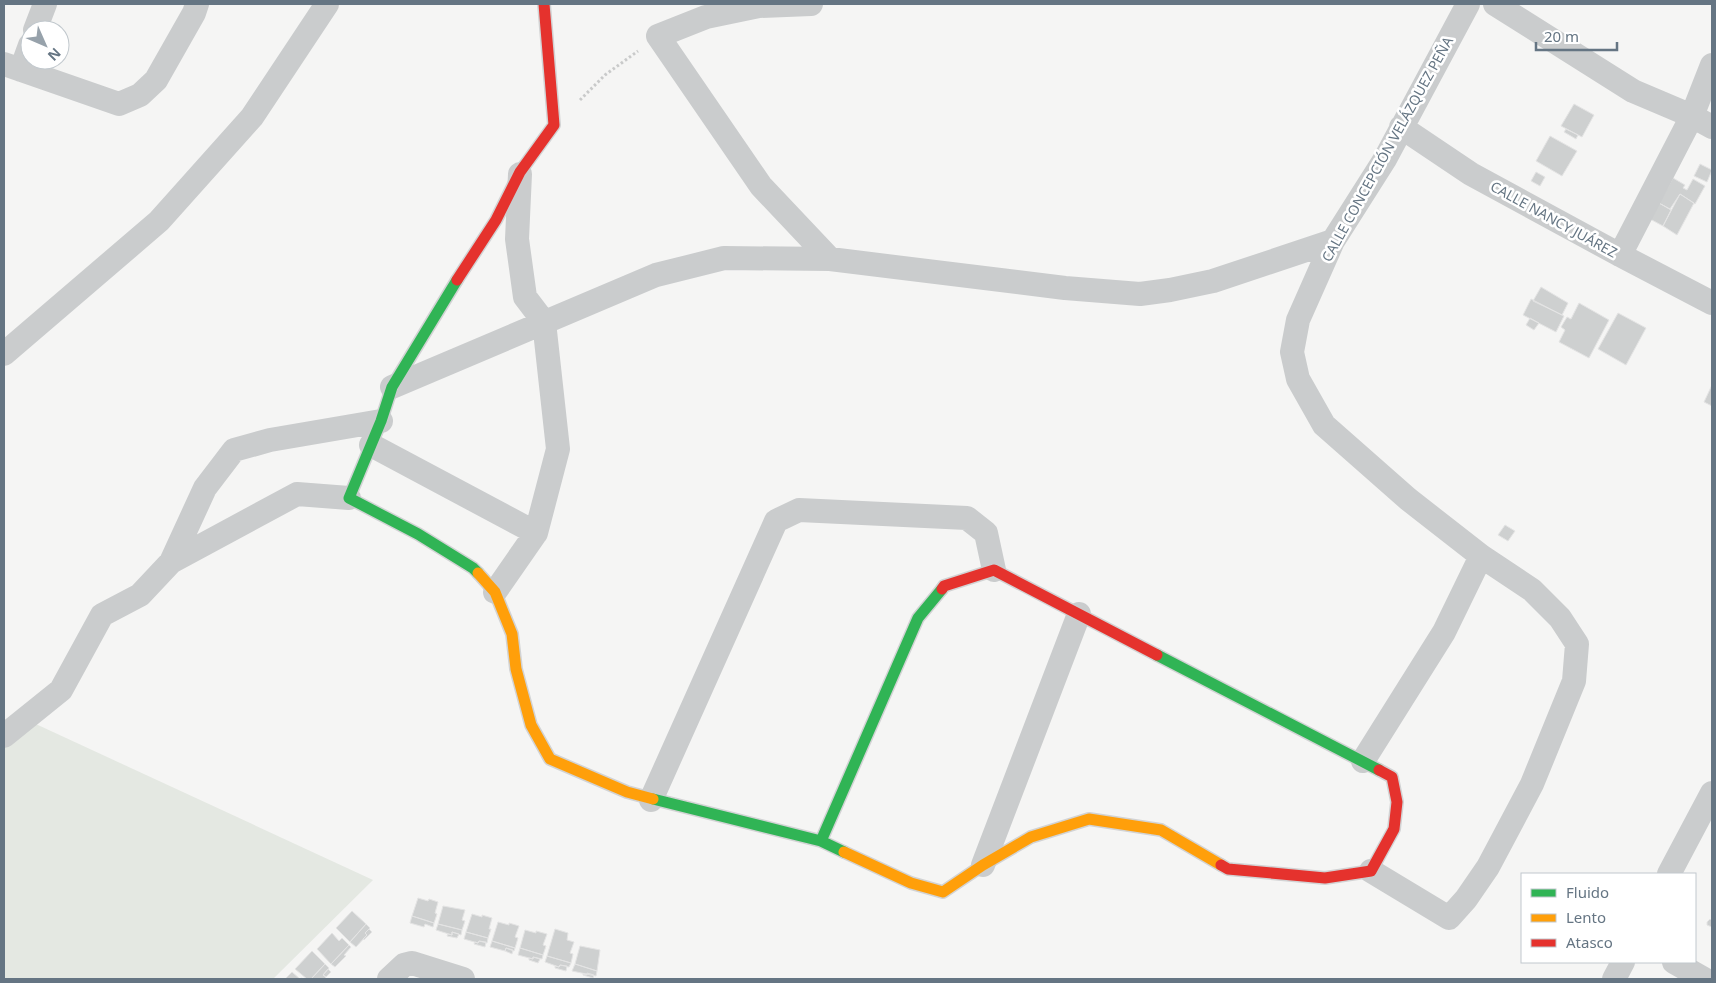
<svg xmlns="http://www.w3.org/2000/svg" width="1716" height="983" viewBox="0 0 1716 983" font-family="'Noto Sans',sans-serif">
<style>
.green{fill:#e4e8e2}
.building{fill:#ced0d0;stroke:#e4e4e4}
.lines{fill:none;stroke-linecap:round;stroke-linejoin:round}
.fast-casing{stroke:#d2d3d4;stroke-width:14}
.slow-casing{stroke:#d2d3d4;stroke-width:14}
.jam-casing{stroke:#d2d3d4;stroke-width:14}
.path{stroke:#c9caca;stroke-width:3;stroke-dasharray:2.5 2.5;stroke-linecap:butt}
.street{stroke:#cacccd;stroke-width:24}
.fast{stroke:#30b455;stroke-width:11}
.slow{stroke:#ff9f0a;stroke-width:11}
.jam{stroke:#e5322d;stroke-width:11}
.labels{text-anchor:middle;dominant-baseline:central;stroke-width:5;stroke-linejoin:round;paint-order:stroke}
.street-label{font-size:14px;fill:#657583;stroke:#fff}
</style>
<rect width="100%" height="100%" fill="#f5f5f4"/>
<path class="green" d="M25,719L373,880L273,979H4V736Z"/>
<path class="building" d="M1574,104L1594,115L1582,137L1561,126Z
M1566,129L1578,135L1576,139L1564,132Z
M1550,136L1577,151L1562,176L1536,161Z
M1700,164L1712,170L1707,182L1694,176Z
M1536,172L1545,177L1540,186L1531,181Z
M1673,178L1685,185L1683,188L1687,190L1693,179L1705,186L1695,204L1680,194L1670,209L1659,203Z
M1680,194L1694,203L1677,235L1663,226Z
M1659,203L1671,210L1663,226L1650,219Z
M1541,287L1568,303L1562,315L1533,301Z
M1531,299L1564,316L1556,332L1523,315Z
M1579,303L1609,320L1589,358L1559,342L1565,330L1561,327L1567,317L1571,319Z
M1618,313L1646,328L1626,365L1598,349Z
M1530,318L1539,323L1534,330L1526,325Z
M1712,385V406L1704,402Z
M1505,525L1515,531L1508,541L1498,535Z
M418,898L428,901L429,899L438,902L435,913L437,914L434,923L412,916Z
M443,906L465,910L462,920L465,921L462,930L438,924Z
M352,911L366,924L350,942L336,928Z
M472,914L482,917V915L492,918L489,929H491L488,938L466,932Z
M412,916L434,923L433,927L425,924L424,927L410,923Z
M1710,919L1712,921V927L1707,925V922Z
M498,922L509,925V923L519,926L515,937L518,938L515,948L492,941Z
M366,924L370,928L365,933L367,935L356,947L350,942Z
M438,924L462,930L461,935L452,932V935L436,930Z
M369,929L372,932L364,940L363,939L367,935L365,933Z
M555,929L568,933L567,940L574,942L570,953L573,954L571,963L547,956Z
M525,930L536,933V931L547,934L543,945L546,946L543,955L520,948Z
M452,932L459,934L457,938L447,936L448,934L452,935Z
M466,932L488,938L487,943L479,941L478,943L464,939Z
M332,933L339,941L342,938L349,945L331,964L317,949Z
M479,941L486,942L485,947L474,944L475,942L478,943Z
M492,941L515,948L514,951L506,948L505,951L490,947Z
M349,945L351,947L344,955L346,956L335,967L331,964Z
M580,946L600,950L597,971L575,964Z
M506,948L513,950L512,954L505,951Z
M520,948L543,955L542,959L533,957V959L518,955Z
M312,951L325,964L311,979H307L295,969Z
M547,956L571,963L569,967L560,965L559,967L545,962Z
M533,957L540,959L538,963L529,960V958L533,959Z
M325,964L329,968L323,975L326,977L324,979H311Z
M575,964L597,971L596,976L572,971Z
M560,965L567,966L566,971L555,968V966L559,967Z
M328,969L331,972L326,977L323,975Z
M292,972L300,979L301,978L303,979H285Z
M587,973L594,975L593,978L583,975V974L587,975Z"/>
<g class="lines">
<defs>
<path id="fast" d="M457,280L392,387L381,421L349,498L418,534L473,568L478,573
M1157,655L1379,770
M653,799L821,841L844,852
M821,841L918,618L942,589"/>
<path id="slow" d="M478,573L495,592L512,634L516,669L531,725L550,759L627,792L653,799
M844,852L911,883L943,892L983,865L1031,837L1089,819L1161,830L1221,865"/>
<path id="jam" d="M457,280L496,220L520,172L554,125L544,4
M942,589L944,586L994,570L1157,655
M1221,865L1228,869L1325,878L1371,871L1394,829L1397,802L1392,777L1379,770"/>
</defs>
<use href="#fast" class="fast-casing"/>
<use href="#slow" class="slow-casing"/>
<use href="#jam" class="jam-casing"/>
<path class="path" d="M580,100L605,75L638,51"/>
<path class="street" d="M811,4L759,6L706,17L658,36L761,186L830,259
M1495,4L1633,91L1692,116L1712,127
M35,30L45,4
M4,64L119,104L140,95L156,80L194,13L197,4
M21,70L30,45
M1401,127L1471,174L1620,255L1712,303
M1620,255L1692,116L1712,65
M4,354L159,221L252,117L327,4
M392,387L656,275L724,258L830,259L1065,288L1140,294L1170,290L1213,281L1333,241
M371,445L536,533
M171,562L297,494L349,498
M495,592L536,533L558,449L544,322L525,297L517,239L520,174
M4,736L61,690L102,615L140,595L171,562L205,488L234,450L270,440L381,421
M1363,761L1444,632L1481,556L1408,499L1324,425L1298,379L1292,352L1298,320L1333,241L1385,159L1468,4
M651,800L776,521L799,510L967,518L986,533L994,570
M983,865L1079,614
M1371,871L1449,918L1466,899L1488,867L1532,784L1574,681L1577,644L1560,618L1532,590L1481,556
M1669,874L1712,793
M1674,962L1704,979
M389,979L404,965L412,963L463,979
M1614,979L1623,962"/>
<use href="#fast" class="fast"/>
<use href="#slow" class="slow"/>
<use href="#jam" class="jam"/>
</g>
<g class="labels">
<g class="street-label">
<text transform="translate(1387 149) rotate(-61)">CALLE CONCEPCIÓN VELÁZQUEZ PEÑA</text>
<text transform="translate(1554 219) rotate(29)">CALLE NANCY JUÁREZ</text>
</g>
</g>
<rect width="1716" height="983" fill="none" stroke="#657583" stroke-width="10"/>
<rect x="1521" y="873" width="175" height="90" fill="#ffffff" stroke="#c1c8cd"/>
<rect x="1531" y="889" width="25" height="8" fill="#30b455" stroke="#c1c8cd"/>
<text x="1566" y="898" font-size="15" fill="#657583">Fluido</text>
<rect x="1531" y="914" width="25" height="8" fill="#ff9f0a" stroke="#c1c8cd"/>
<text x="1566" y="923" font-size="15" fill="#657583">Lento</text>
<rect x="1531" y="939" width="25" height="8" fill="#e5322d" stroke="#c1c8cd"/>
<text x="1566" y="948" font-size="15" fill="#657583">Atasco</text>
<g transform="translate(45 45) rotate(135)"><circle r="24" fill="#ffffff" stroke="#c1c8cd"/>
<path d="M0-4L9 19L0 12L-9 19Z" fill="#97a2ab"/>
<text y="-8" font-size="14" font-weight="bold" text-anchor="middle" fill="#657583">N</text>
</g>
<path d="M1536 42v8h81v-8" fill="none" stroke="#657583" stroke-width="2.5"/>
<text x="1544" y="42" font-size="15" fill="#657583" stroke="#ffffff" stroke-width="4" paint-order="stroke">20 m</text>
</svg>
